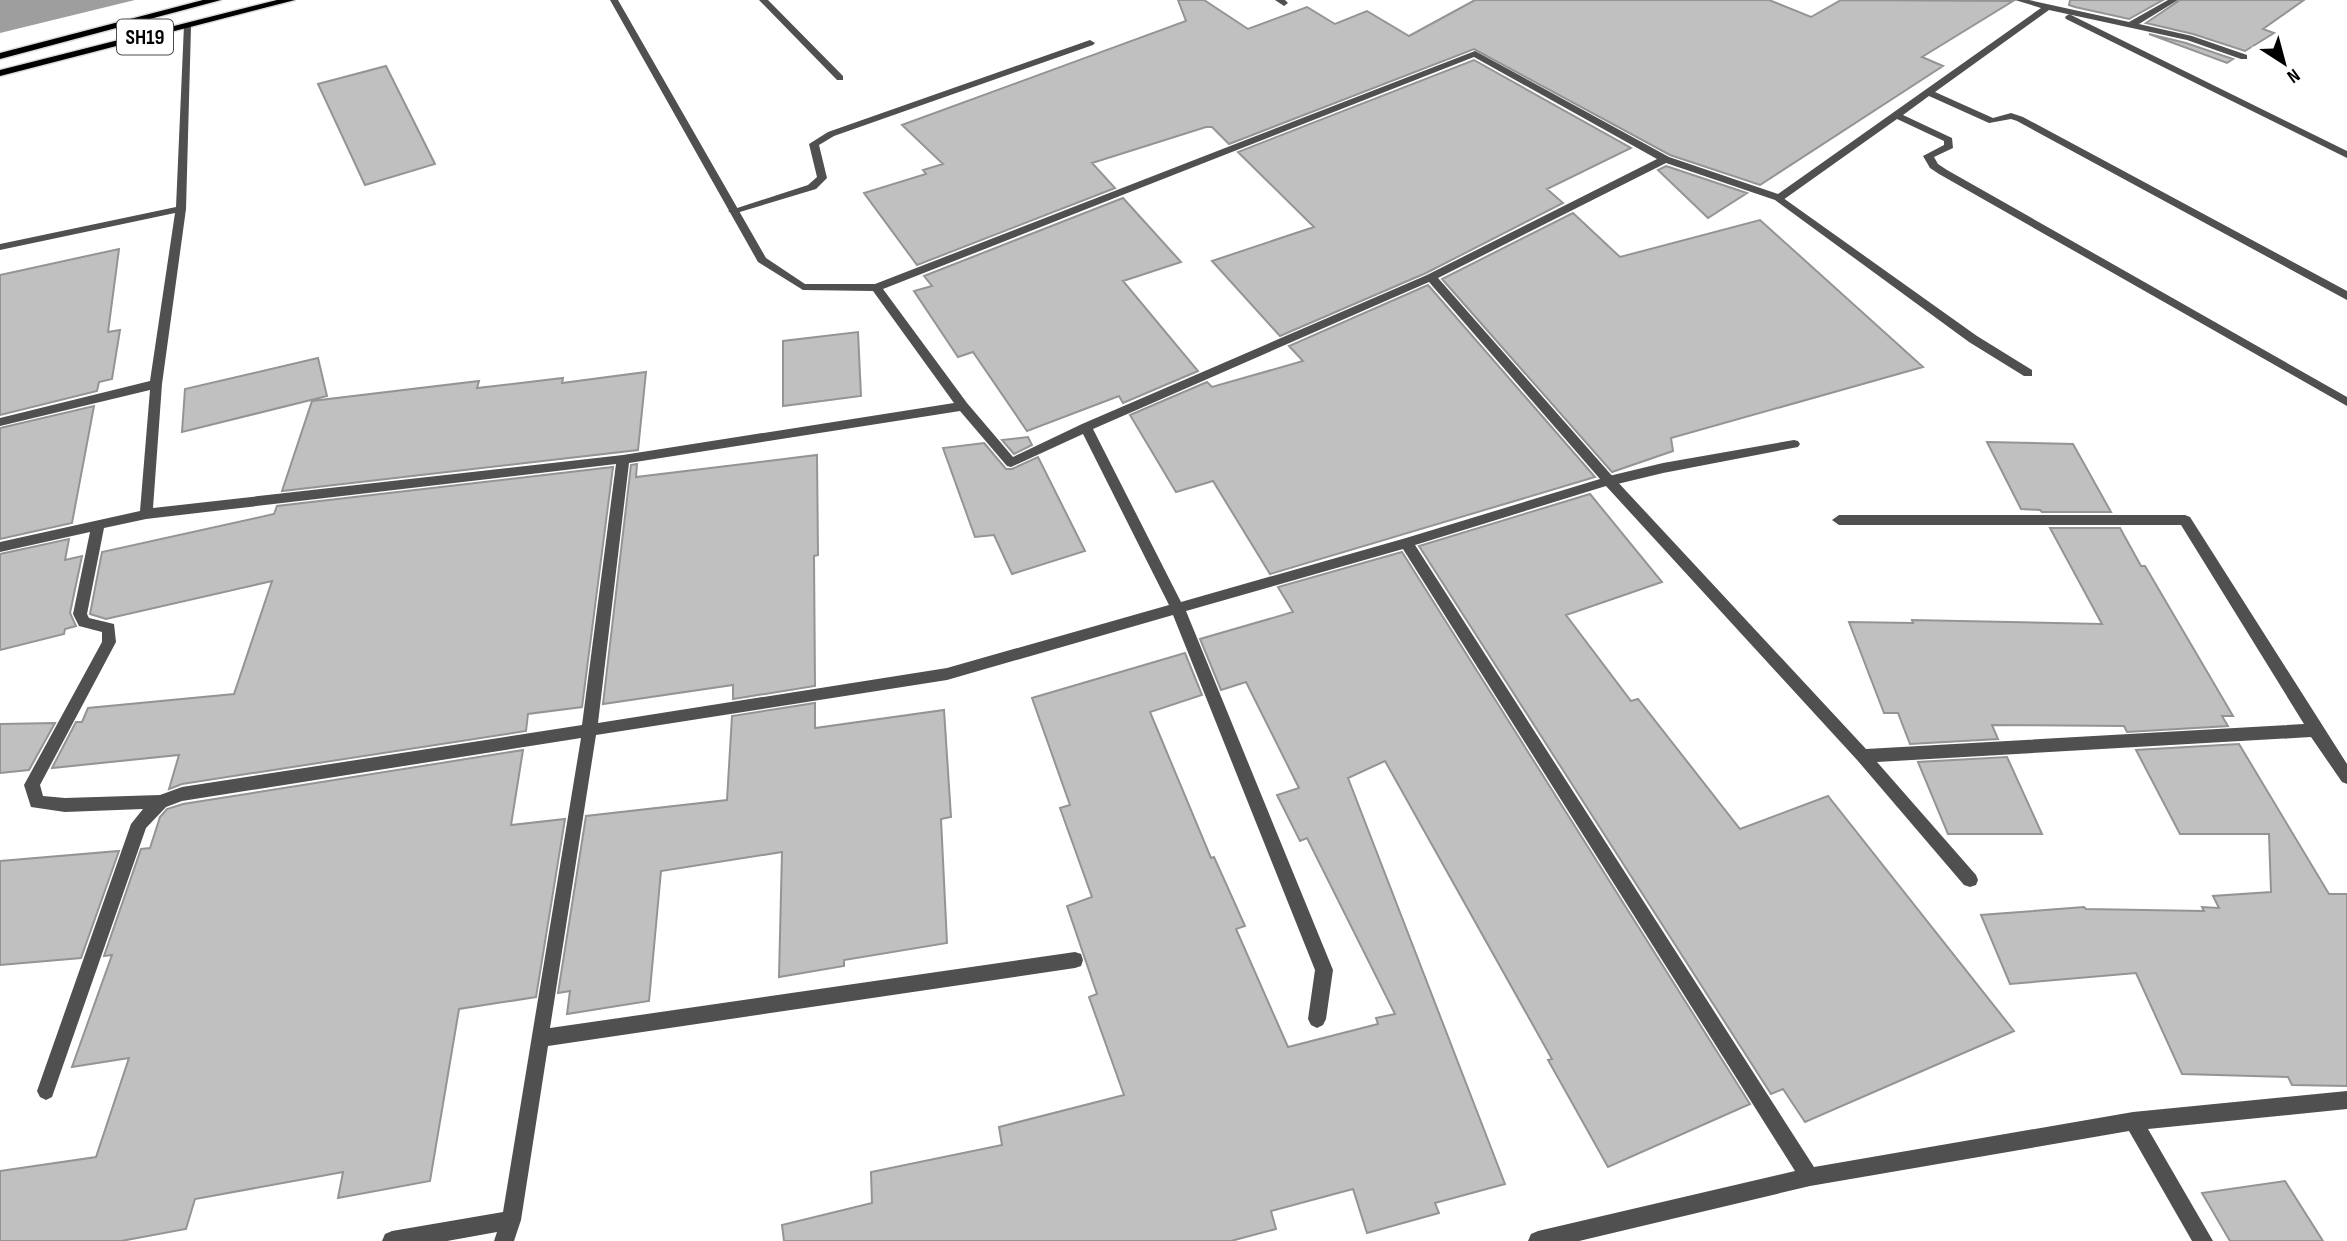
<svg xmlns="http://www.w3.org/2000/svg" width="2347" height="1241" viewBox="0 0 2347 1241" font-family="'Sofia Sans Condensed',sans-serif">
<style>
.water{fill:#9e9e9e}
.building{fill:#c0c0c0;stroke:#949494;stroke-width:2}
.lines{fill:none;stroke-linecap:round;stroke-linejoin:round}
.primary-casing{stroke:#dbdbdb;stroke-width:3}
.lane{fill:#505050;fill-rule:evenodd}
.street{fill:#505050;fill-rule:evenodd}
.primary{fill:#000;fill-rule:evenodd}
.labels{text-anchor:middle;dominant-baseline:central;stroke-width:6;stroke-linejoin:round;paint-order:stroke}
.shield{fill:#fff;stroke:#4c4c4c;stroke-width:2}
.shield-label{font-size:21px;font-weight:bold;fill:#000}
</style>
<rect width="100%" height="100%" fill="#fff"/>
<path class="water" d="M0,0H135L0,33Z"/>
<path class="building" d="M1178,0H1204L1248,29L1307,7L1335,24L1367,11L1409,36L1475,0H1769L1811,17L1841,0L2013,1L1922,57L1943,66L1760,185L1670,155L1474,49L1229,144L1212,127H1206L1092,163L1115,188L917,265L864,193L926,174L923,170L943,164L902,125L1186,21Z
M2070,0H2163L2129,19L2075,7L2069,5Z
M2180,0H2304L2263,29L2274,33L2245,51L2193,34L2146,23Z
M2149,34L2186,43L2233,59L2227,63Z
M1474,60L1631,148L1547,189L1563,203L1426,273L1280,336L1212,261L1314,227L1238,152Z
M386,66L435,164L365,185L318,84Z
M1666,166L1747,193L1708,218L1658,170Z
M1123,198L1181,262L1123,281L1198,371L1123,403L1119,396L1027,431L973,352L958,357L914,291L932,286L924,276Z
M1573,213L1620,257L1760,220L1923,367L1671,438L1673,451L1612,472L1442,279Z
M119,249L108,332L120,330L112,379L99,382L97,391L0,415V275Z
M1428,285L1595,477L1270,574L1213,481L1176,492L1130,415L1207,382L1212,387L1303,361L1289,346Z
M858,332L861,396L783,406V341Z
M318,358L327,396L182,432L185,389Z
M646,372L638,450L282,491L312,401L479,381L477,388L563,378L562,383Z
M94,406L72,523L0,539V428Z
M1028,437L1032,445L1014,454L1002,440Z
M1987,442L2073,444L2111,512H2042L2040,510L2021,509Z
M984,443L1006,469H1012L1038,457L1085,551L1012,574L994,535L975,537L943,448Z
M817,455L818,555L814,556L815,686L733,699V685L603,704L631,465L637,464L636,477Z
M613,467L582,707L528,714L526,731L182,784L169,789L179,755L52,768L76,722H82L88,708L234,694L272,581L106,619L90,614L102,552L274,514L277,506Z
M1590,494L1662,582L1566,615L1631,701L1638,699L1740,829L1828,796L2014,1031L1805,1122L1783,1089L1771,1094L1419,546Z
M2050,528H2120L2141,566H2145L2233,716H2222L2228,726L2127,732L2124,726L1992,725L1998,739L1910,744L1898,713H1884L1849,622L1913,623L1912,620L2102,624Z
M69,539L65,560L82,556L70,613L76,626L65,629L64,634L0,650V554Z
M1402,552L1750,1104L1608,1167L1548,1060L1552,1059L1385,761L1348,778L1505,1184L1435,1203L1439,1213L1367,1233L1353,1189L1271,1211L1276,1229L1231,1241H784L782,1225L872,1203L871,1172L1002,1145L999,1127L1124,1095L1089,997L1097,994L1067,906L1092,897L1060,808L1070,805L1032,698L1185,653L1202,695L1150,712L1211,858L1214,857L1245,926L1236,929L1288,1047L1378,1024L1376,1018L1395,1014L1307,838L1300,841L1277,795L1299,788L1246,682L1221,690L1200,639L1293,612L1278,587Z
M815,703V728L944,710L951,817L941,819L947,943L844,960V966L779,977L782,852L661,871L649,1001L567,1014L570,991L558,993L586,816L727,800L732,716Z
M55,723L29,770L0,773V724Z
M2239,744L2329,894H2347V1086L2292,1085L2288,1077L2182,1074L2136,973L2010,984L1981,915L2084,907L2086,909L2204,911L2202,907L2219,908L2213,896L2271,892L2269,834H2180L2136,750Z
M523,750L511,825L565,819L536,997L459,1009L430,1181L338,1198L343,1172L195,1199L186,1229L121,1241H0V1171L96,1157L129,1058L72,1067L112,955L104,956L141,849L150,848L160,817L167,809L183,804Z
M2007,757L2042,834H1948L1918,762Z
M119,851L81,958L0,965V861Z
M2285,1181L2323,1241H2230L2202,1193Z"/>
<g class="lines">
<defs>
<path id="primary" d="M203,0H221L0,59V53Z
M277,0H295L0,76V70Z"/>
</defs>
<use href="#primary" class="primary-casing"/>
<path class="lane" d="M759,0H768L843,76V80H837Z
M1090,40L1095,43L1093,45L834,136L819,145L827,178L816,189L733,214L728,211L808,185L817,177L809,144L828,132Z
M1779,195L1977,336L2032,370V376H2024L1969,342L1775,200V196Z
M1794,440L1798,441L1800,444L1798,447L1663,473L1609,486L1603,481L1609,476L1663,463Z"/>
<path class="street" d="M610,0H618L766,258L805,284H875L1475,51L1669,157L1778,194L2041,8L2015,0H2029L2129,22L2168,0H2178L2139,24L2192,36L2247,55V59H2241L2187,40L2049,10L1935,92L1993,118L2011,113L2023,117L2347,291V300L2017,121L2011,119L1989,123L1929,96L1903,115L1952,138L1953,148L1934,157L1938,164L1947,170L2347,397V406L1939,174L1930,168L1923,156L1944,145V141L1897,119L1783,200H1775L1666,163L1438,278L1614,478L1866,749L2304,724L2181,525H1839L1832,520L1839,515H2185L2190,517L2347,764V784L2342,782L2311,737L1877,762L1976,875L1978,880L1976,885L1970,887L1964,885L1858,761L1606,486L1415,545L1814,1167L2133,1112L2347,1091V1109L2148,1129L2213,1241H2192L2129,1131L1810,1186L1579,1241H1528L1531,1234L1538,1231L1795,1171L1403,549L1186,611L1333,970L1326,1019L1323,1025L1317,1028L1311,1025L1308,1019L1315,970L1173,615L947,680L596,735L550,1028L1075,952L1081,954L1083,960L1081,966L1075,968L548,1046L521,1220L514,1241H494L497,1232L447,1241H382L385,1234L392,1231L503,1212L581,738L182,801L166,807L146,828L52,1097L46,1100L40,1097L37,1091L131,824L143,809L65,812L31,807L24,785L102,642V632L79,626L73,614L90,532L0,552V542L140,511L150,390L0,426V418L150,381L175,213L0,250V244L176,207L184,25L191,27L186,209L162,384L153,508L623,455L954,403L873,291L803,290L758,262ZM1474,57L1657,159L1427,275L1082,424L1013,457L967,403L883,289ZM1429,282L1600,479L1406,538L1181,602L1093,429ZM960,411L1007,466L1011,467L1083,434L1169,605L947,668L598,723L629,463ZM616,464L582,725L182,787L160,795L65,798L43,796L40,785L116,642L114,624L89,618L87,614L104,528L146,519Z
M1275,0H1285L1288,3L1284,6Z
M2069,14L2347,151V158L2066,19L2065,17Z"/>
<use href="#primary" class="primary"/>
</g>
<g class="labels">
<rect class="shield" x="117" y="19.5" width="56" height="35" rx="5"/>
<g class="shield-label">
<text x="145" y="37">SH19</text>
</g>
</g>
<g transform="translate(2284 63) rotate(144)" stroke="#ffffff" stroke-width="5" paint-order="stroke">
<path d="M0-5L12 26L0 18L-12 26Z" fill="#000000"/>
<text y="-10" font-size="19" font-weight="bold" text-anchor="middle" fill="#000000">N</text>
</g>
</svg>
